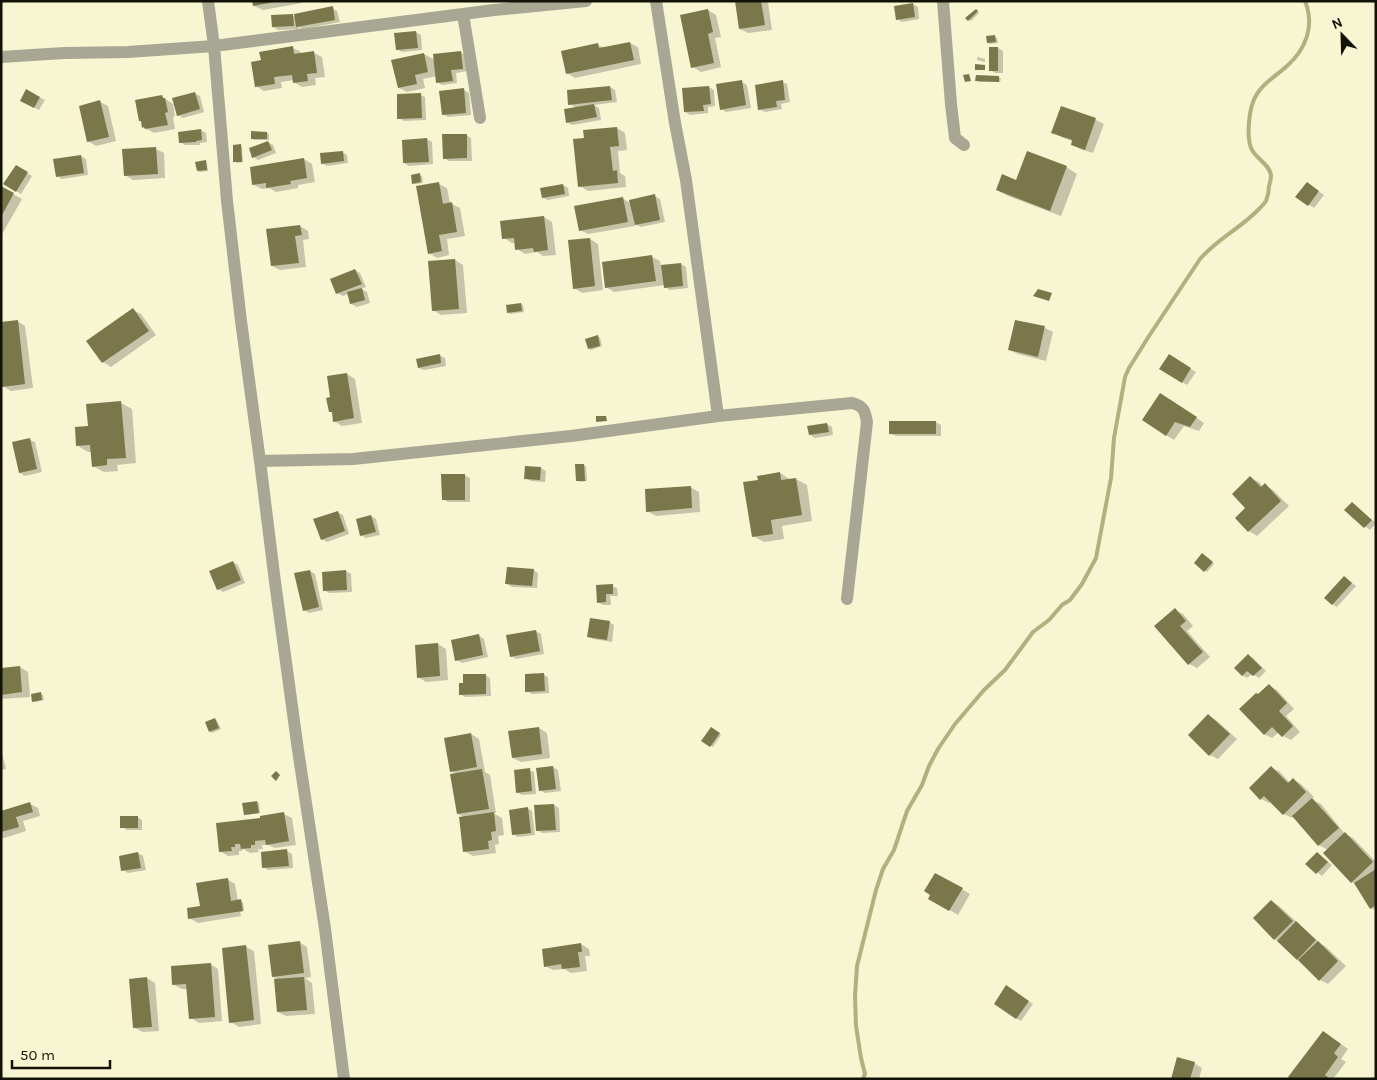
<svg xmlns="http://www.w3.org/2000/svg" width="1377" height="1080" viewBox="0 0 1377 1080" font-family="Karla,sans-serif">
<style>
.shadow{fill:#0003}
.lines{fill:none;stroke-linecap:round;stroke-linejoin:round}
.stream{stroke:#b3b080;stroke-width:4}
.building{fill:#7a774a}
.minor{stroke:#a8a793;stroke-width:12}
</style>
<rect width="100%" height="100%" fill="#f7f5d2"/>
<path class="shadow" d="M254,1H301L302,3L263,10L254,6Z
M741,1H766L768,3L772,30L748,33L740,29Z
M913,4L918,7L919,19L902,22L897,19Z
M332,8L337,11L340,22L302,29L298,27L299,29L278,30L273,27L293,16L295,17Z
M708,10L716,15L721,37L715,38L721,67L701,72L693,67Z
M976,10L979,13L971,21L969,20Z
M416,32L421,35L422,50L402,52L397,49Z
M995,37L997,38L998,43L990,44L988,42Z
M630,43L638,47L641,64L575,78L567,73L598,45L604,48Z
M293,48L301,52V55L314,53L322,57L325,77L315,78L316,85L302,87L294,82V80L281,82L282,88L264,91L256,86Z
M998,48L1003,51V73H995L990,70Z
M460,52L465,55L467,71L456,73L457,83L442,85L437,82V76L423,79L425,88L407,92L399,88L424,54L435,60Z
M977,57L985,59V62L977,60Z
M999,77L1001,79L1000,82H979L977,80Z
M742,82L747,85L751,108L726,112L721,109Z
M782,82L787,84L790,102L781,104L782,109L765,112L759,109Z
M610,87L615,90L617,102L594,105L599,108L601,120L572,125L567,122L577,108L569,104L568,92Z
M709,87L714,90L715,106L708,107V113L690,115L685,112L683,89Z
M464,90L469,93L471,115L448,117L443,114Z
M27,91L45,100L39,110L22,100Z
M194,93L200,96L204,112L183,118L178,115Z
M420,95L425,97L426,120L404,121L399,118Z
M161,96L173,104L175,116L173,117L175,129L154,133L143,127L142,122L140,121Z
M100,102L108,106L116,141L96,146L88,141Z
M1062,108L1096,120L1104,124L1093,153L1080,149L1072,144L1073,141L1061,137L1053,132Z
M617,128L625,133L627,150L618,151L620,173L625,176L626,187L588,191L580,186L586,139Z
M201,130L206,133L207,142L200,143V145H185L180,142Z
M267,133L269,134V140H254L252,138Z
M466,135L471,138L472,161H449L444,158Z
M427,139L432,142L433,164L409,166L404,163L403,141Z
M268,142L273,145L276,153L258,160L253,157Z
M240,145L242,147L243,162L237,163L235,161Z
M156,149L164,153L165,178L133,180L125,175Z
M342,152L347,155L348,163L327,166L322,163Z
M81,156L86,159L88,175L62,179L57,176Z
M304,159L312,164L315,182L298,185V188L276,192L269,188L262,189L254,185Z
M205,162L207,163L208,171L200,172L198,171Z
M16,167L32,176L21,194L5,184Z
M1066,167L1077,174L1061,216L1008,196L997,190L1017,181Z
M419,175L422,176L423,183L415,184L413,183Z
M439,184L447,188L450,204H452L460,208L465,236L447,239L449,255L437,258L429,253Z
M563,185L568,188L569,196L548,200L543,198Z
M1312,187L1324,195L1314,208L1297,197Z
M2,188L22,199L1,236V189Z
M654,196L660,199L665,222L641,227L635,224V226L588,234L580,230L623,199L631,203Z
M544,217L552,222L556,255L543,256L537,252L525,254L517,249L516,243H512L504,238L502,222Z
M300,226L308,231L309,239L303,240L306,267L280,270L272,266Z
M590,239L598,244L603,290L582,293L574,288Z
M652,257L660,261L661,266L681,264L686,267L688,288L670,290L665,287V285L614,292L606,287Z
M455,260L463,265L467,313L441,315L433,310L430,262Z
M355,270L360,273L366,287L361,289L367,292L370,303L357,307L351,304L349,294L343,296L337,293Z
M521,304L523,305L524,312L510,314L508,312L507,306Z
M133,310L141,314L156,335L111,367L103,362Z
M17,321L25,326L33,388L11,391L3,386L1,370V323Z
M1045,328L1053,332L1046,361L1018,354L1010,350Z
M597,336L600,338L602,346L591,350L589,348Z
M439,355L445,358L446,366L424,370L419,368Z
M1169,356L1196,372L1187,385L1161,369Z
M347,374L355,379L362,423L342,426L334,421L333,413L330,411Z
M1169,399L1204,423L1199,431L1184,426L1174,440L1166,435Z
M121,403L132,409L136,463L117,465L118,471L104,472L93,466L92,452H88L78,446L89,427Z
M936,422L941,425V436H896L891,434Z
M827,424L832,427L833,435L815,438L810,435Z
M30,440L35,442L42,472L25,476L20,473Z
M584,465L586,466L587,481L580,482L578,480Z
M541,468L546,471L545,482L531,481L526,478Z
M780,473L791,480L796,479L807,485L812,521L782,526L784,539L764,542L753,536L759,481Z
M464,475L470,478V502H448L443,499Z
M1251,478L1259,482L1263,487L1265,485L1273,490L1289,506L1257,536L1249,531L1247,508Z
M690,487L699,492L700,512L656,516L647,511Z
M1352,504L1376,523L1370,530L1346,510Z
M337,512L343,515L349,534L327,542L322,539Z
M371,516L376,519L380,535L366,538L361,535Z
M1205,556L1214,564L1207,572L1196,563Z
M233,562L238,565L245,583L223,592L218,589Z
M533,570L538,573L537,588L512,587L507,584Z
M310,571L315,574L323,610L309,613L304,610Z
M346,571L351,574L352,592L329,593L324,590Z
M1344,577L1356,586L1337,607L1332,604Z
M612,586L617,588L618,596H610L611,605H603L598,602Z
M1175,610L1183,614L1193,626L1187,631L1210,657L1197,668L1189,664Z
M609,622L614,625L612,642L593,639L588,636Z
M536,631L541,634L544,654L516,659L511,656Z
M479,636L484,639L488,657L462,663L457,660Z
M438,644L446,649L448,680L426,682L418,677Z
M1248,656L1253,658L1266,671L1259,678L1252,674L1247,678L1242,675Z
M20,667L28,672L30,697L1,699V669Z
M543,674L548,677L549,693L532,694L527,691Z
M485,675L490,678L491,696L465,697L460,694L465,684Z
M1269,686L1277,690L1294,709L1286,716L1300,732L1291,740L1283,736L1279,732L1272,738L1264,734L1258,696Z
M40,693L43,695L44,700L36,702L33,701Z
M1208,715L1216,720L1237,739L1218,759L1210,755Z
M215,719L217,721L221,729L212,733L210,731Z
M539,728L547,733L550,758L521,762L513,758Z
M711,729L721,735L713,747L703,740Z
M471,734L479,739L485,772L490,775L496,813H493L502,818L504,835L498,836L499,844L495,845L496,853L473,856L464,851V817L458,814L457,774L451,771Z
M1,749L6,769L1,770Z
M553,767L558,770L561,791L545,793L540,790L538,769Z
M1272,768L1280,772L1290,783L1293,780L1301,784L1314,797L1311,799L1321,804L1345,834L1353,838L1376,862V911L1371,908L1355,884L1352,882L1328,850L1319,845L1294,816L1292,818L1284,814L1271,801L1269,803L1261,799Z
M529,770L534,772L536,794L522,795L517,792Z
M257,802L259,803L260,813L247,815L245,814Z
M30,804L38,808L40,816L23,821L26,831L1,839V811Z
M554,805L559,808L560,832L542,833L537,830Z
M527,808L532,811L535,835L518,837L513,834Z
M284,814L292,818L296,845L275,848L268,845H262L263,849H258L259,852L250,853L242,848V851H239V855L228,856L220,851L262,819Z
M137,817L142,820V830H127L122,827Z
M287,851L292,854L293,868L268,870L263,867Z
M138,853L143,856L146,870L128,873L123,870Z
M1317,853L1332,865L1322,876L1307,864Z
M936,874L970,894L958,915L930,898Z
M227,879L235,884L238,901L243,902L244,911L240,912L241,916L198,923L189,918Z
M1271,901L1279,906L1320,943L1326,947L1346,966L1328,984L1320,980L1275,939Z
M299,942L307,947L311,977L305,978L312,983L315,1014L286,1016L278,1012L279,980L273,977Z
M581,944L589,949L590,956H585L587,971L571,973L564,969L553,970L545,966Z
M246,947L254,951L261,1024L239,1027L231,1022Z
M210,964L218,969L222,1021L199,1023L191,1018L188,989H182L174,985Z
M147,978L155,983L159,1031L143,1032L135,1028Z
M1012,990L1033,1004L1021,1021L1016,1018Z
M1324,1032L1348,1049L1341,1059L1346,1062L1333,1079H1293Z
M1194,1063L1202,1068L1199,1079H1172Z"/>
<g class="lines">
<path class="stream" d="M863,1079L865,1074L861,1058L856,1026L855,996L857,966L876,890L883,869L894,850L907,811L922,785L929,766L938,749L955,724L984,690L1005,670L1033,632L1049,620L1062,605L1070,600L1082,584L1096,558L1111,478L1114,438L1125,377L1129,368L1149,336L1200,259C1217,239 1241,228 1259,209C1261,207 1264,204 1266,201C1268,196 1269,191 1269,186C1270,183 1271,178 1271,175C1269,164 1257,159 1252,150C1246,139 1249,113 1253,102C1259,85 1275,77 1287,66C1306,49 1315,26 1305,1"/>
</g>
<path class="building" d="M252,1H275V2L253,6Z
M735,1H761L765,25L739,29Z
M913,3L915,17L896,20L894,6Z
M333,6L335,20L296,27L294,14Z
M708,9L713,32L708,34L714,63L691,68L680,15Z
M976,9L978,11L968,21L965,18Z
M293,14L294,26L272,27L271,15Z
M416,31L418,48L396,50L394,33Z
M995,35L996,42L987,43L986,36Z
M630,42L634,60L566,74L561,51L598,43L599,48Z
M293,46L294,54L314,51L317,73L307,74L308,81L293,83L292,75L274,77L275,84L255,87L251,62L261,60L259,52Z
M989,47H998V71H989Z
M461,51L463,69L451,70L453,81L436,83L433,54Z
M424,53L428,72L415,75L417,84L398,88L391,60Z
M975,64L985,65V70H975Z
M969,74L971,81L965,82L963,75Z
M976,75L999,76V82L975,81Z
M742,80L746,105L720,110L716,84Z
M783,80L785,100L776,101L777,107L758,110L755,85Z
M610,86L612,100L568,105L567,90Z
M709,86L711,104L703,105L704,111L684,112L682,88Z
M464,88L466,113L442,115L439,91Z
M26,89L40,97L34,108L20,101Z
M195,92L200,109L177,116L172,98Z
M421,93L422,118L397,119V94Z
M162,95L163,98H165L168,112L165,113L168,125L145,129L144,127L142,128L141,121H139L135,100Z
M100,100L109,137L87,142L79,106Z
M594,104L597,117L566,123L564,109Z
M1061,106L1096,118L1085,150L1071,145L1072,140L1051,133Z
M617,127L619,146L610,147L613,171L617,170L618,183L578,187L573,139L584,138L583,130Z
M201,129L202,140L196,141V142L179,143L178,132Z
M251,131L267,132V139H251Z
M442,134H467V158L443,159Z
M427,138L429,162L403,163L402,140Z
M268,141L272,150L252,158L249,148Z
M241,144L242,162H233V145Z
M156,147L158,174L124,176L122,149Z
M343,151L344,161L321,164L320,153Z
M1027,151L1067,166L1050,211L996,190L1002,174L1016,180Z
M81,155L84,173L56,177L53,159Z
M304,158L307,178L290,181L291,184L266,188V183L252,185L250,167Z
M206,160L207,170L197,171L195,162Z
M16,165L28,172L16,192L3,184Z
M420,173L421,182L412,184L411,175Z
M439,182L443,204L452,202L457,232L439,235L442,251L428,254L416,186Z
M1307,182L1319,191L1308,206L1295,197Z
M563,184L565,194L542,198L540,188Z
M1,186L14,193L1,217Z
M655,194L660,220L635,225L629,200Z
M623,197L628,222L579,231L574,206Z
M544,216L548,250L534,252L533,248L515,250L514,238L502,239L500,221Z
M300,225L302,235L295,236L299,263L271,266L266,229Z
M590,238L595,286L573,289L568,240Z
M652,255L656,281L605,288L602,262Z
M455,259L459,309L432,311L428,261Z
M681,263L683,286L664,288L661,265Z
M355,269L362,284L336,294L330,279Z
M362,288L365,300L350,304L347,292Z
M1038,289L1052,293L1049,301L1033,296Z
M521,303L522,311L507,313L506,305Z
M133,308L149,331L102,363L86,341Z
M18,320L25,384L2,387L1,322Z
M1015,320L1045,326L1038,357L1008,350Z
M598,335L600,346L588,349L585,339Z
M440,354L441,363L418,368L416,359Z
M1169,354L1191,368L1182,383L1159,369Z
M347,373L354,418L333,422L332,412H329L326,398L330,397L327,376Z
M1160,393L1197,417L1190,427L1175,422L1166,436L1142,420Z
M121,401L126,458L107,459V465L92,467L90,445L76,446L75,427L88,426L86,404Z
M596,416H606L607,421L596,422Z
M889,421H936V434H889Z
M827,423L829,432L809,435L807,426Z
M30,438L37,469L19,473L12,442Z
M575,464H584L585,481H576Z
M525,466L541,467L540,480L524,479Z
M780,472L781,480L796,478L802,515L771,520L773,534L752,537L743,482L758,480L757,476Z
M441,474H465V500H442Z
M1250,476L1261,487L1265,483L1281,501L1248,532L1235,518L1245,508L1232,494Z
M691,486L692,508L646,512L645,489Z
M1352,502L1372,520L1364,528L1344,510Z
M338,511L345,531L321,540L313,519Z
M371,515L376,532L360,536L356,519Z
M1202,553L1213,562L1204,572L1194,563Z
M233,561L241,580L217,590L209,571Z
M507,567L534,569L532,586L505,584Z
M310,570L319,607L303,611L294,573Z
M346,570L347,590L323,591L322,572Z
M1344,576L1352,583L1332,605L1324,598Z
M613,584V594H606V602L597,603L596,585Z
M1175,608L1186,621L1180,626L1203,652L1188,665L1154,626Z
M590,618L610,621L607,640L587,637Z
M536,630L540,651L510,657L506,635Z
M479,634L483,655L455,661L451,640Z
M438,643L440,676L417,678L415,645Z
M1248,654L1262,668L1253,676L1247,671L1242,676L1234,668Z
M20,666L22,692L1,695V668Z
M544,673L545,691L525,692V674Z
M463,674H486V694L459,695V683H463Z
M1269,684L1287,703L1279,711L1293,726L1282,737L1272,727L1264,735L1239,709L1256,693L1258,694Z
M41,692L42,700L32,702L31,694Z
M1208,714L1230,734L1209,756L1188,735Z
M215,718L219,728L209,732L205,722Z
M539,727L542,754L512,758L508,731Z
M711,727L720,733L710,747L701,741Z
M471,733L477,767L450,772L444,738Z
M553,766L556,789L539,791L536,768Z
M1271,766L1288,783L1293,778L1306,792L1283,815L1264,796L1260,800L1249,788Z
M530,768L532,791L516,793L514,770Z
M482,769L489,809L457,814L450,774Z
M276,771L280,775L276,781L271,776Z
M1312,798L1339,828L1318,846L1292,816Z
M257,801L259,813L244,815L242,803Z
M30,802L33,812L16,817L19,827L1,832V811Z
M554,804L556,830L536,831L534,805Z
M528,807L531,833L512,835L509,810Z
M284,812L289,841L266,845L265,840L255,841V845H251V848L241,849L240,844H235V847H231L232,851L219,852L216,823L260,818V816Z
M494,812L496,831L491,832L492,840L488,841L489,849L463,852L459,817Z
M120,816H138V828H120Z
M1345,832L1373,862L1351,883L1323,853Z
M287,849L289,866L262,868L261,852Z
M138,852L141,868L121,871L119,856Z
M1317,852L1328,862L1316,874L1305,864Z
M1376,869V905L1370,909L1354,883Z
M935,873L963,888L949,911L928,899L930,895L924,891Z
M228,878L231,901L241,899L243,911L188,919L187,908L200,906L196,883Z
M1271,900L1293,921L1274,940L1253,918Z
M1296,921L1316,940L1297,960L1277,941Z
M300,941L304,973L272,977L268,945Z
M1318,941L1338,961L1319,981L1298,960Z
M581,943L582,952H578L580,967L562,969L561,964L544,967L542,949Z
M246,945L254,1020L229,1023L222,948Z
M211,963L215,1017L189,1019L186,984L172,985L171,966Z
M147,977L152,1027L133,1028L129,979Z
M304,977L307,1010L277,1012L274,979Z
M1006,985L1029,1001L1016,1019L994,1004Z
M1323,1031L1341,1044L1334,1053L1338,1057L1325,1075L1330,1079H1291L1288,1077Z
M1177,1057L1195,1062L1190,1079H1171Z"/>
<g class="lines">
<path class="minor" d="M208,1L214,46L227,201L241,321L260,461L275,582L298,750L325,929L344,1079
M656,1L675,123L686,180L718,416
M943,1L951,104L955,138L964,145
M463,14L480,118
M1,57L64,53L128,52L214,46L494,10L586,1
M260,461L353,459L571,436L718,416L852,403C864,406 865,411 867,422L847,599"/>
</g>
<rect width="1377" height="1080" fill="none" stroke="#131206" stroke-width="5"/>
<g transform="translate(1342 35) rotate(337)" stroke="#f7f5d2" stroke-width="4" paint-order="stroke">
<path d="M0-4L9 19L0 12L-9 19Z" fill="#131206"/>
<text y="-8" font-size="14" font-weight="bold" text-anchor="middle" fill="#131206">N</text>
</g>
<path d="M12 1060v8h98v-8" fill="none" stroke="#131206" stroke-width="2.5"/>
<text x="20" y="1060" font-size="15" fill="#131206" stroke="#f7f5d2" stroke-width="4" paint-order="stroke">50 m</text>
</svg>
